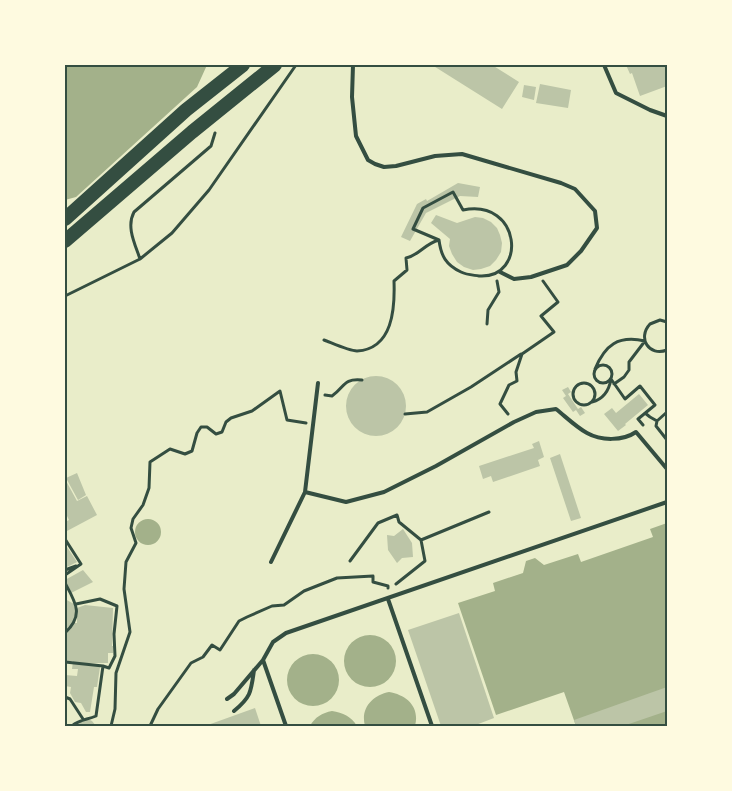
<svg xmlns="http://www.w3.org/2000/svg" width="732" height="791" viewBox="0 0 732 791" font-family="'Archivo Narrow',sans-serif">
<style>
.water{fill:#a3b18a}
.building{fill:#bcc5a7}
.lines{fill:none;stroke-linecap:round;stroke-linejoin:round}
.path{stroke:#344e41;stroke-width:3}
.service{stroke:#344e41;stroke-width:4}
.trunk{stroke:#344e41;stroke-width:14}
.neatline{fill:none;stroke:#344e41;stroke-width:2}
</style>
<rect width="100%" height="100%" fill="#e9edc9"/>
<path class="water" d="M65,65H207L197,87L76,197L65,200Z
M135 532a13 13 0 1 1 26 0a13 13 0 1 1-26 0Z
M667,523V726H576L564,692L496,715L458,603L495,591L493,583L523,573L526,561L535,558L544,565L578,554L581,562L653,537L650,529Z
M344 661a26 26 0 1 1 52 0a26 26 0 1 1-52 0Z
M287 680a26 26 0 1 1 52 0a26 26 0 1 1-52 0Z
M389,692C407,695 420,707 415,726H365C360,708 373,695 389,692Z
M332,711C343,713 351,716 357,726H310C315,717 322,713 332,711Z"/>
<path class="building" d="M432,65H492L519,82L502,109Z
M626,65H667V86L640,96L632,73L630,74Z
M540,84L571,90L568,108L536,103Z
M524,85L536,87L534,100L522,97Z
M458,183L480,187L478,197L460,196L426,213L410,241L401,237L417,204L426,199L427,201Z
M436,215L457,223L475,217L483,218L491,222L497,228L500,235L502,243L501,252L496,260L490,266L481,269L473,270L464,267L457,262L452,254L449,246L450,239L431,223Z
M346 406a30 30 0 1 1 60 0a30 30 0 1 1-60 0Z
M568,387L571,392L568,394L578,409L581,407L585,413L580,416L576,410L573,412L563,398L566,396L562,390Z
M639,394L648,405L625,424L626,425L618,431L604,414L612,408L616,413Z
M539,441L544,457L538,460L540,466L493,482L491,476L483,479L479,466L534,448L532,444Z
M560,454L581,518L571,521L550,458Z
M77,473L86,495L78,500L66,478Z
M65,479L77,501L87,496L97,515L67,531L65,530V522L69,520L65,512Z
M403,529L412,543L413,557L402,558L397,563L388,550L387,535L394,536Z
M65,544L77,562L65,568Z
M83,570L93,582L71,593L65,580Z
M65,599L74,604L76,614L73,623H77V608L85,605L113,608L112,646H113V653H108V663H87L100,667L97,687H94L90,712H86L81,703L75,702L70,693L71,687L65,686V675L77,676L78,669H72L73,661H65Z
M459,613L494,718L473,726H441L408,630Z
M667,687V711L623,726H576L574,720Z
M255,708L261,726H205Z
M88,719L92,721L96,726H77L83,720Z"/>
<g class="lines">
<path class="path" d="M453,192L463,210C521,198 528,279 479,276C473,275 467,275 461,272C446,265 441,256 439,240L413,229L423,208Z
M140,259C135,244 126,227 134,212L211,146L215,133
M65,296L140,259L172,233L209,190L296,65
M667,322L660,320L650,324C637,338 649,357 667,350
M487,324L488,310L499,292L497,281
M324,340C332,343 349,351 357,351C393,349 395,308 394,281L407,270L406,258C420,255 424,244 439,240
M594 374a9 9 0 1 1 18 0a9 9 0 1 1-18 0Z
M595,369C605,345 618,335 645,341L629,362V370L624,377L614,384
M573 394a11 11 0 1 1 22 0a11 11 0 1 1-22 0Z
M325,395L332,396C345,387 343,378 362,380
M592,402C604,399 609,391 611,379L625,399L640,386L655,405L638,419L643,425
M645,413L650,417L657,421L656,426L667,440
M405,414L427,412L471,387L521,354
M508,414L500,404L509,385L517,381L516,372L522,354L554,332L541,316L558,302L543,281
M657,421L667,412
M65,539L81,564L65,575
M350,561L378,523L397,515L399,522L421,540L489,512
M65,570L76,566
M65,583C76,603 84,615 65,633
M396,584L425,561L421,540
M76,604L100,599L117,606L114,634L115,656L109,668L103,666
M65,662L103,666L96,716C87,720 80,719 72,726
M65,697L70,699L83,719
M111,726L115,709L116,673L130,632L124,589L126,562L136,543L131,528L133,519L143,505L149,488L150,462L170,449L185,454L192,451L197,433L201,427H207L216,434L222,432L226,422L231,418L252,411L280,391L287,420L306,423
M150,726L158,709L191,663L203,657L212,645L220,650L239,621L247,617L272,606L284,605L304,591L337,578L373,576V582L388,586V588"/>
<path class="service" d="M353,65L352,97L356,136L368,160L375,164L384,167L396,166L435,156L462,154L561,183L575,189L595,211L597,228L581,251L567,265L531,277L514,279L500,272
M604,65L616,93L650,110L667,116
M305,492L346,502L384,492L436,466L514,422L536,412L556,409C566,417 576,427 587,433C601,441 623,441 636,432L667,469
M271,562L305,492L318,383
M388,599L432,726
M227,699L234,694L263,660
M234,711C251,697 251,692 254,670
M286,726L263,660L273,642L286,633L667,502"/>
<path class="trunk" d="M65,219L186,110L243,65
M65,241L192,132L275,65"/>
</g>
<rect width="732" height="791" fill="none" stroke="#fefae0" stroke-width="132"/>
<rect x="66" y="66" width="600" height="659" class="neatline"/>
</svg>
